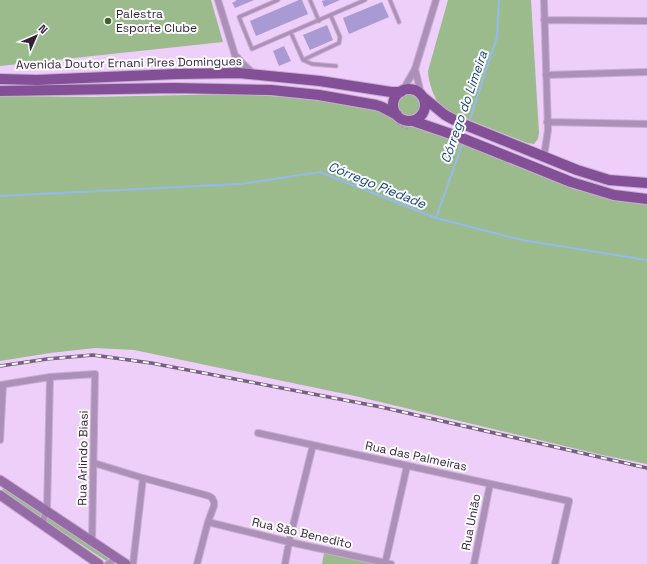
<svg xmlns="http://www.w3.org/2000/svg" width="647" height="564" viewBox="0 0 647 564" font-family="'Space Grotesk',sans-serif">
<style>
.green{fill:#9bbb8d}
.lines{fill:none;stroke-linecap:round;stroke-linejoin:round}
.stream{stroke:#94baed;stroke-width:2}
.building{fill:#a99ad3}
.lane-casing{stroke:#c8acd3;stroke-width:5}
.street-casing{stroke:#c8acd3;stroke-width:8}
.secondary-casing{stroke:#c8acd3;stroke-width:11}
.primary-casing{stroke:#c8acd3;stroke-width:12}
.path{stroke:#a289ad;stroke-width:1;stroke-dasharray:3 2;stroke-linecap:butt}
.lane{stroke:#ad90b8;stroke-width:3}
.street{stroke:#ad90b8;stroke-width:6}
.secondary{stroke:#956ba5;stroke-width:9}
.primary{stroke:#834f96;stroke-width:10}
.rail-casing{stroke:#765f7f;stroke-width:3.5}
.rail{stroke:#fdfdfd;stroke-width:2;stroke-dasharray:6;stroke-linecap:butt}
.poi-dot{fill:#3b6624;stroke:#fdfdfd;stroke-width:1.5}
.labels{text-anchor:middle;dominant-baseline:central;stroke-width:4;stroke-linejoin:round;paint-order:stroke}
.poi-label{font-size:12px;fill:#321f3a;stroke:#fdfdfd;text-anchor:start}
.street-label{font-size:12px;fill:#321f3a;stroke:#fdfdfd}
.water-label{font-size:13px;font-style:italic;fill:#12427e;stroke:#fdfdfd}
</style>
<rect width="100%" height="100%" fill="#edcff9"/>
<path class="green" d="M0,0H211L223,42L0,66Z
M448,0H531L539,133L538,139L534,144L527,143L449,112C447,110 443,108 441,106C434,99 428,81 428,71Z
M395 105a14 14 0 1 1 28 0a14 14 0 1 1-28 0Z
M238,94L316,99L380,111L408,126L443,135L574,189L618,200L647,201V464L602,455L355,396L134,350L95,348L50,353L0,361V96L92,97Z
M5,487L43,512L42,515L39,516L5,493L2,489Z
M50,517L110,559L108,562L47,522L46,520L47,518Z
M324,553L378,564H322Z"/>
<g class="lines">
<path class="stream" d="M469,122L497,37L499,0
M0,196L240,184L320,172L436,218L522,240L647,260
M436,218L463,142"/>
</g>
<path class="building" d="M236,0H254L235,8L232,3L236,1Z
M299,0H302L308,14L256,36L250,21Z
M325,0H340L324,7L322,1Z
M382,2L389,17L349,34L343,18Z
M327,25L333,40L310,50L303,35Z
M284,46L291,61L279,66L273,51Z"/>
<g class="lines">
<defs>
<path id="lane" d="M278,0L239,17L252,49L365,0
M310,0L319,21
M390,0L399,22
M291,33L303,60L312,64L336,66
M303,60L339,43L340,37L331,16"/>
<path id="street" d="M218,0L234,52L239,73
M544,20L647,21
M237,57L243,64L253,73
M415,69L421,94
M546,75L647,72
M403,90L415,69L436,0
M547,122L647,124
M544,156L548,130L544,0
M0,385L50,377L95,374L92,542
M258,433L569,501L555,564
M0,440L3,385
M94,463L143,478L133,564
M143,478L209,496L212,498L214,502V506L208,522L197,564
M208,522L289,542L391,564
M42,523L47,510L50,377
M108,564L117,557
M285,564L289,542L313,445
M385,564L407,466
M474,564L490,484"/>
<path id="secondary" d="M0,480L126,564
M0,495L99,564"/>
<path id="primary" d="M0,79L37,80L176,74L239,73L320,81L391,92H401
M393 105a16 16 0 1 1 32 0a16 16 0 1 1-32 0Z
M0,91L174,88L271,90L319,95L376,105L382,107L397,115
M423,97L445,115L458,122L577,170L609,180L647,183
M413,121L454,135L571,182L614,195L647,199"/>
</defs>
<use href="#lane" class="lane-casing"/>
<use href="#street" class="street-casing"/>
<use href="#secondary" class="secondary-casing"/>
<use href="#primary" class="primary-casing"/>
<path class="path" d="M397,123L405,129H409"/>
<use href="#lane" class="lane"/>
<use href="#street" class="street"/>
<use href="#secondary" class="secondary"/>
<use href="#primary" class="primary"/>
<defs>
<path id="rail" d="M0,366L47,359L93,355L151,363L381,407L647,468"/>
</defs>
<use href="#rail" class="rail-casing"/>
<use href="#rail" class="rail"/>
</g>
<circle class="poi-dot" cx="108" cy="21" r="4"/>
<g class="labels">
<g class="poi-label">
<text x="116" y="14">Palestra<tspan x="116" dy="14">Esporte Clube</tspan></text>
</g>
<g class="street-label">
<text transform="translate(129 63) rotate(-1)">Avenida Doutor Ernani Pires Domingues</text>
<text transform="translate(416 456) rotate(12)">Rua das Palmeiras</text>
<text transform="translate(83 458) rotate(-89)">Rua Arlindo Biasi</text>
<text transform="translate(471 522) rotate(-79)">Rua União</text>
<text transform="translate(302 533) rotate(13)">Rua São Benedito</text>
</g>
<g class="water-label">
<text transform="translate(464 107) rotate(-71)">Córrego do Limeira</text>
<text transform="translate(377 185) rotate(22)">Córrego Piedade</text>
</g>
</g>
<g transform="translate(36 36) rotate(45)" stroke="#fdfdfd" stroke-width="3" paint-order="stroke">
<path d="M0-3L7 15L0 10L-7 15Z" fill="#321f3a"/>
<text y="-6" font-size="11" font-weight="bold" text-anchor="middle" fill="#321f3a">N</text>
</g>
</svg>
